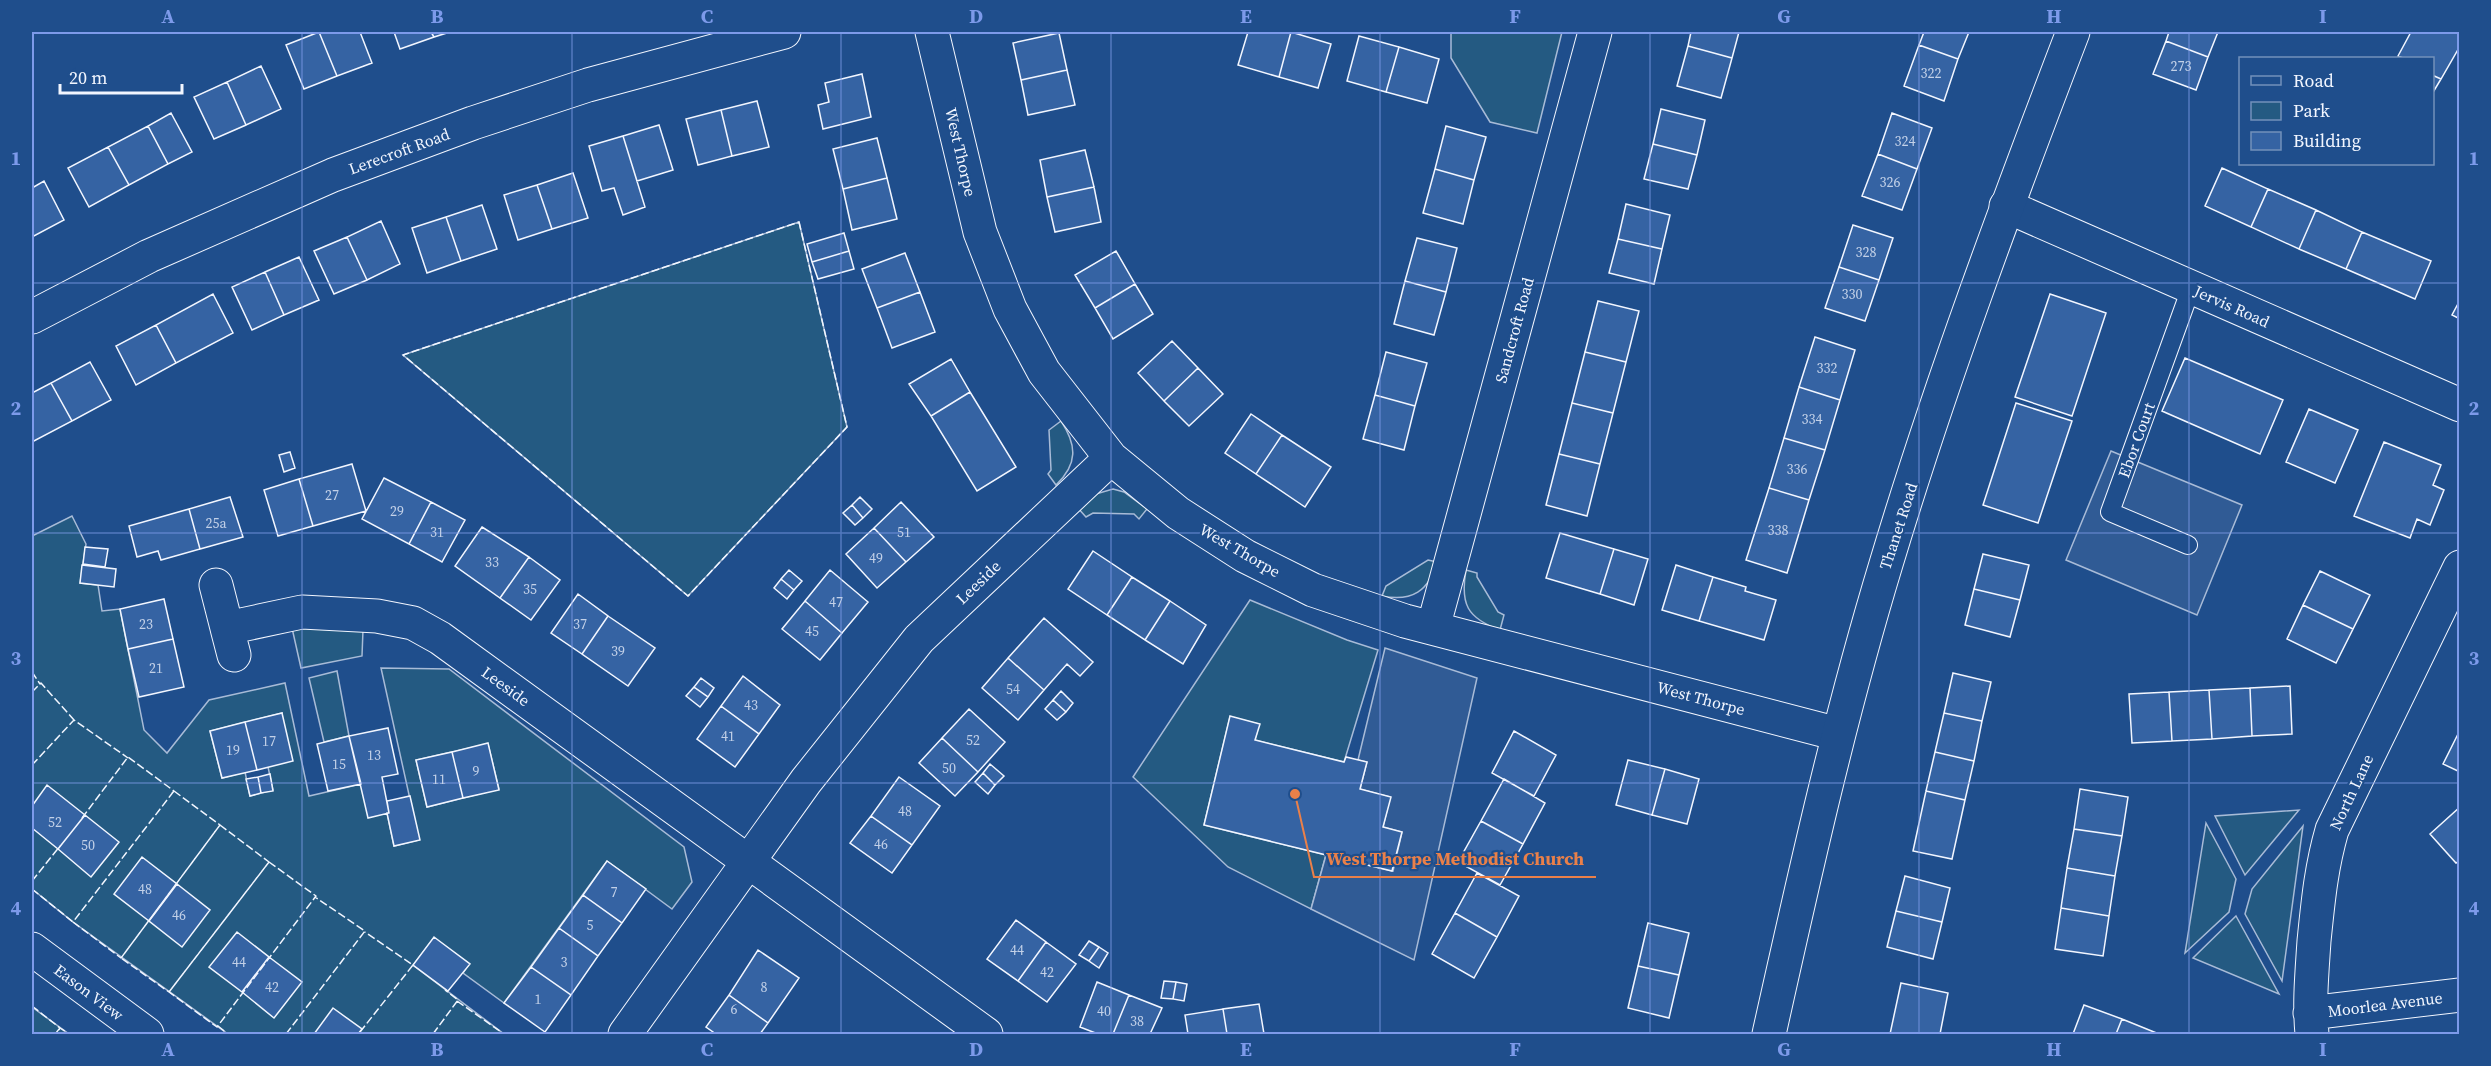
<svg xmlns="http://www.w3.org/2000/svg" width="2491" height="1066" viewBox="0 0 2491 1066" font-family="'Source Serif 4',serif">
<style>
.green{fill:#245a82;stroke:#a8bbd7;stroke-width:1.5;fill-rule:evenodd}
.parking{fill:#305b95;stroke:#a8bbd7;stroke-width:1.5}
.building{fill:#3563a3;stroke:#f2f6ff;stroke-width:1.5}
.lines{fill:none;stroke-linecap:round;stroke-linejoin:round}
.lane-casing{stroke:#f2f6ff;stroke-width:20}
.street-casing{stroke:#f2f6ff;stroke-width:35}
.secondary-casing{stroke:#f2f6ff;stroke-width:35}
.lane{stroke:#1f4e8c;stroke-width:18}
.street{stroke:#1f4e8c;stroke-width:33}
.secondary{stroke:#1f4e8c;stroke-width:33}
.fence{stroke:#f2f6ff;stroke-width:1.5;stroke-dasharray:8 3;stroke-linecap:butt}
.grid{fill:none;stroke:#7d9aea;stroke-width:1.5;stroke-opacity:0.55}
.labels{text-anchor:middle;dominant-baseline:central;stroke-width:4.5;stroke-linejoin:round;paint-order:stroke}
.number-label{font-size:14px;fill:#c3d1e8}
.street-label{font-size:16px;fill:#f2f6ff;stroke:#1f4e8c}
.leader{fill:none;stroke:#ea8049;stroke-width:2}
.callout-dot{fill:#ea8049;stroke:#1f4e8c;stroke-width:2}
.callout-label{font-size:18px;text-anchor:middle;font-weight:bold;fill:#ea8049;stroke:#1f4e8c;stroke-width:4.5;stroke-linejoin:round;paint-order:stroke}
.neatline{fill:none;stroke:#7d9aea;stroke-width:2}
.grid-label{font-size:20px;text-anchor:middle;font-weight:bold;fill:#7d9aea}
</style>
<rect width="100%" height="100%" fill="#1f4e8c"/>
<path class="green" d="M1449,32H1562L1537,133L1490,122L1451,58V32Z
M799,222L847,427L688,596L403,355Z
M1061,421C1077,445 1078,464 1056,485L1048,474L1051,470L1049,430Z
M1113,489L1124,492L1147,509L1139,519L1134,514L1093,513L1086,517L1077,507L1089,496Z
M72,516L86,544L80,583L98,585L102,611L120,609L144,730L167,753L209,700L285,683L309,796L361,784L387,813L394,846L419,840L381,668L449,669L684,847L692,882L672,909L607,861L504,1003L463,973L469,964L434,938L413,965L504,1034H228L73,922L32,889V536ZM282,713L268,767L273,790L250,796L245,772L222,778L210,731ZM488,744L499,789L427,807L416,760Z
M1428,560L1437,562C1429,591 1412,602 1382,596L1386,586Z
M1466,570L1477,573V577L1498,612L1504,615L1500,630C1467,618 1460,604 1466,570Z
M1250,600L1347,640L1378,650L1344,762L1255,740L1259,724L1230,717L1204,825L1326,855L1311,909L1228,867L1133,777Z
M292,628L363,630L362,656L301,668Z
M337,671L349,736L324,742L309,678Z
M2299,810L2245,875L2215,816Z
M2206,823L2236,879L2229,912L2185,953Z
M2303,826L2282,981L2245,914L2252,889Z
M2236,916L2279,994L2193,958Z
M32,1007L69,1034H32Z"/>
<path class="parking" d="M2111,451L2242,505L2197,615L2066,560Z
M1385,648L1477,678L1414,960L1311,909L1326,855L1393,871L1402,832L1383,827L1390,797L1360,789L1367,762L1358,760Z"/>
<path class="building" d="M319,32L337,76L304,89L286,45Z
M319,32H360L372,63L337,76Z
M394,32H431L434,37L400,49Z
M431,32H450L434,37Z
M1248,32H1291L1279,77L1238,65Z
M1291,32L1331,44L1318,88L1279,77Z
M1691,32H1739L1732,58L1688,46Z
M1924,32H1969L1958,59L1919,45Z
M2169,32H2218L2208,57L2166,41Z
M2411,32H2460V46L2441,79L2432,75V58H2403L2398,56Z
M1059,33L1067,70L1021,80L1013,43Z
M1359,36L1399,47L1386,92L1347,81Z
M2166,41L2208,57L2196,90L2153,74Z
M1919,45L1958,59L1944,101L1904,86Z
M1688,46L1732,58L1721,98L1677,86Z
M1399,47L1439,59L1427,103L1386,92Z
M261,66L281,109L246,125L227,82Z
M1067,70L1075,105L1028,115L1021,80Z
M862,74L871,117L823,129L818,105L829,102L825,83Z
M2432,75L2441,79L2432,94Z
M227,82L246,125L214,139L194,97Z
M757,101L769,147L732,156L721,110Z
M1661,109L1705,120L1697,155L1653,144Z
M721,110L732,156L698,165L686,119Z
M171,113L192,152L168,164L148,126Z
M1892,113L1932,128L1917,169L1878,154Z
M659,125L673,170L637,181L623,136Z
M148,126L168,164L129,185L108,147Z
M1446,126L1486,137L1474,180L1435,169Z
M623,136L645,207L623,215L614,188L602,191L589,146Z
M877,138L887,178L843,189L833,149Z
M1653,144L1697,155L1688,189L1644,179Z
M108,147L129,185L89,207L68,168Z
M1085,150L1094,187L1047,197L1040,160Z
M1878,154L1917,169L1902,210L1862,196Z
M2222,168L2268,189L2251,227L2205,206Z
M1435,169L1474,180L1463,224L1423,213Z
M573,173L588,218L552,229L537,185Z
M887,178L897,219L852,230L843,189Z
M44,181L64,220L32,237V188Z
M537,185L552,229L518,240L504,195Z
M1094,187L1101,222L1055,232L1047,197Z
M2268,189L2316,210L2299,249L2251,227Z
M1626,204L1670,215L1662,249L1618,239Z
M482,205L497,249L461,261L446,217Z
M2316,210L2362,232L2346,269L2299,249Z
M446,217L461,261L427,273L412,228Z
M381,221L400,264L367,280L347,237Z
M1853,225L1893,238L1879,280L1839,267Z
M2362,232L2431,261L2415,299L2346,269Z
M844,233L849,251L812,262L807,244Z
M347,237L367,280L334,294L314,251Z
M1417,238L1457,248L1446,292L1405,281Z
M1618,239L1662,249L1654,284L1609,273Z
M849,251L854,269L818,279L812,262Z
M1116,251L1135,284L1095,308L1075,275Z
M905,253L920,292L877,308L862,269Z
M299,257L319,300L284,315L265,272Z
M1839,267L1879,280L1865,321L1825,308Z
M265,272L284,315L252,330L232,287Z
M1405,281L1446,292L1434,335L1394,324Z
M1135,284L1153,314L1113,339L1095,308Z
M920,292L935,332L892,348L877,308Z
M213,294L233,333L176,363L156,325Z
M2050,294L2106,313L2072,416L2015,397Z
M2460,300V319L2452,315Z
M1598,301L1639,311L1626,362L1585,352Z
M156,325L176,363L136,385L116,346Z
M1815,337L1855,350L1840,400L1799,387Z
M1172,341L1198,368L1164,401L1138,373Z
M1386,352L1427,363L1415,406L1375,395Z
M1585,352L1626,362L1613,413L1572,403Z
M2185,358L2283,400L2260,454L2162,411Z
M951,359L970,392L931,416L909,384Z
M90,362L111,400L72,421L51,383Z
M1198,368L1223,394L1189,426L1164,401Z
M51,383L72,421L32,442V393Z
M1799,387L1840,400L1825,450L1784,438Z
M970,392L1016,467L977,491L931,416Z
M1375,395L1415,406L1404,450L1363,439Z
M1572,403L1613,413L1600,464L1559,454Z
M2016,403L2072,421L2038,523L1983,505Z
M2309,409L2358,430L2335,483L2286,462Z
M1251,414L1282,435L1256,474L1225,453Z
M1282,435L1331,467L1305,507L1256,474Z
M1784,438L1825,450L1809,500L1769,488Z
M2384,442L2441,465L2433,485L2444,490L2430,525L2417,519L2410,538L2354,516Z
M290,452L295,468L284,472L279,455Z
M1559,454L1600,464L1587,516L1546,505Z
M352,464L366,511L313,526L299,479Z
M384,478L431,502L409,544L362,519Z
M299,479L313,526L278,536L264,490Z
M1769,488L1809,500L1787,573L1746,560Z
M230,497L243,537L200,549L189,509Z
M860,497L872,509L863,518L852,505Z
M431,502L465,520L442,562L409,544Z
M901,502L934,537L906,562L874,528Z
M852,505L863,518L855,525L843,513Z
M189,509L200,549L161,560L158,551L137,557L129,526Z
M482,527L529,557L500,598L455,566Z
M874,528L906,562L877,588L846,554Z
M1560,533L1614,549L1600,594L1546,578Z
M85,547L108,549L105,567L83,564Z
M1614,549L1648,559L1634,605L1600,594Z
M1093,551L1132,577L1107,615L1068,589Z
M1983,554L2029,565L2020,600L1974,589Z
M529,557L560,580L531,620L500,598Z
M82,565L116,569L114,587L80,583Z
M1676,565L1713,577L1699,621L1662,610Z
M789,570L802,581L794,590L781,579Z
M830,570L868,602L842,633L805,601Z
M2320,571L2370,595L2353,629L2303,605Z
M1132,577L1170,601L1145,640L1107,615Z
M1713,577L1746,587L1745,591L1776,600L1764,640L1699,621Z
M781,579L794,590L787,599L774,588Z
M1974,589L2020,600L2010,637L1965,625Z
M578,594L608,616L582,654L551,633Z
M164,599L173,639L128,649L120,609Z
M805,601L842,633L820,660L782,629Z
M1170,601L1206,625L1183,664L1145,640Z
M2303,605L2353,629L2336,663L2287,639Z
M608,616L655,648L628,686L582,654Z
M1044,618L1093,662L1080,676L1067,664L1044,690L1008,658Z
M173,639L184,687L139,697L128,649Z
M1008,658L1044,690L1018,720L982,688Z
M1953,673L1991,682L1982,721L1944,713Z
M743,676L780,705L759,734L721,706Z
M701,678L714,688L708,697L694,687Z
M2290,686L2292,734L2252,736L2250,688Z
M694,687L708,697L700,707L686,696Z
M2250,688L2252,736L2212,739L2209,690Z
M2209,690L2212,739L2172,741L2169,692Z
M1061,691L1073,703L1066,712L1053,700Z
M2169,692L2172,741L2132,743L2129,694Z
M1053,700L1066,712L1057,720L1045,709Z
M721,706L759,734L735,767L697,739Z
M969,709L1005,742L978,772L942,738Z
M282,713L293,761L257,770L245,722Z
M1944,713L1982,721L1974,761L1935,752Z
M1230,716L1260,724L1255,740L1344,762L1346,757L1367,762L1360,789L1391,797L1383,827L1402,832L1392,871L1204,825Z
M245,722L257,770L222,778L210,731Z
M388,728L398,774L382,777L389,813L368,818L349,736Z
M2460,730V772L2443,764Z
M1514,731L1556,755L1534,796L1492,773Z
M349,736L361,784L328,791L317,744Z
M942,738L978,772L955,796L919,763Z
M488,743L499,790L463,798L452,752Z
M452,752L463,798L427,807L416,760Z
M1935,752L1974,761L1965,800L1926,791Z
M1628,760L1665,769L1652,815L1616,805Z
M990,764L1004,776L995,785L983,773Z
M1665,769L1699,779L1687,824L1652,815Z
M983,773L995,785L988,794L975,782Z
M270,774L273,791L261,793L258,777Z
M258,777L261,793L250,796L246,779Z
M899,777L940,806L912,845L871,816Z
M1504,779L1545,803L1523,844L1481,821Z
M47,785L85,815L58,849L32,828V806Z
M2080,789L2128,797L2122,836L2074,829Z
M1926,791L1965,800L1952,859L1913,851Z
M410,796L420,840L394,846L387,813H389L387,801Z
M2460,807V861L2456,863L2430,834Z
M85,815L119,842L91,877L58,849Z
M871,816L912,845L892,873L850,843Z
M1481,821L1523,844L1500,885L1458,862Z
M2074,829L2122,836L2115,876L2067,868Z
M142,857L177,884L149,921L114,894Z
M607,861L646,889L622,923L583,895Z
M2067,868L2115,876L2109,916L2061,908Z
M1477,873L1519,896L1497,937L1455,913Z
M1905,876L1950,888L1942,922L1896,911Z
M177,884L210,910L182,947L149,921Z
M583,895L622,923L598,956L559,928Z
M2061,908L2109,916L2103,956L2055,949Z
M1896,911L1942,922L1933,959L1887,947Z
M1455,913L1497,937L1474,978L1432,954Z
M1016,920L1046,942L1018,981L987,959Z
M1648,923L1689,933L1679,975L1638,966Z
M559,928L598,956L571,995L531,967Z
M237,932L269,957L242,992L209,967Z
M434,937L470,964L448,991L413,965Z
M1089,941L1099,947L1089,961L1079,955Z
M1046,942L1076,964L1047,1002L1018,981Z
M1099,947L1108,953L1099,968L1089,961Z
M758,950L799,978L768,1023L729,995Z
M269,957L302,982L274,1018L242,992Z
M1638,966L1679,975L1669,1018L1628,1008Z
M531,967L571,995L545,1032L504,1003Z
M1164,981L1176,982L1173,999L1161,998Z
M1097,982L1129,995L1113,1034H1098L1080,1027Z
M1176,982L1187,984L1184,1001L1173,999Z
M1901,983L1948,993L1940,1034H1890Z
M729,995L768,1023L760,1034H716L706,1027Z
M1129,995L1162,1008L1150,1034H1113Z
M1259,1004L1264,1034H1227L1223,1009Z
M2084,1005L2122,1019L2116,1034H2073Z
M333,1008L362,1029L358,1034H314Z
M1223,1009L1227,1034H1188L1185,1015Z
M2122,1019L2159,1034H2116Z"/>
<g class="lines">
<defs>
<path id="lane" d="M2188,545L2110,512L2191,288"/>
<path id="street" d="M932,32L980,232L1010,309L1044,372L1111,458L1178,513L1245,556L1313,590L1405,621L1838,734
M2006,206L2460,405
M32,317L149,256L333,175L473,123L588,85L784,32
M216,585L227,628L302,612L377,616L413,623L440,638L986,1034
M227,628L234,655
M1433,628L1595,32
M32,949L147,1034
M2310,1013L2460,995
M625,1034L806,781L919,639L1111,458
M2312,1034C2309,1003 2312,972 2314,941C2318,902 2321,868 2332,830L2460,567"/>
<path id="secondary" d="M1769,1034C1804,877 1839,719 1886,564C1940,384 2006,207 2073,32"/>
</defs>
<use href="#lane" class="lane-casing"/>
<use href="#street" class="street-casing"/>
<use href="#secondary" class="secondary-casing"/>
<use href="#lane" class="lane"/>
<use href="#street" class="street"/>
<use href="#secondary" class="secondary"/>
<path class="fence" d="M799,222L847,427L688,596L403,355Z
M32,672L40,684
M32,692L41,683L74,720L73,721
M32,765L74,720L128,758
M174,791L220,825L121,958L73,922Z
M82,818L128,757L174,791L172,793
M220,825L269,862L169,992L121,958Z
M269,862L316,896L217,1027L169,992Z
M32,881L60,846
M32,889L73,922
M457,1001L504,1034
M32,1006L60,1028L55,1034
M218,1026L228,1034
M59,1030L60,1028L69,1034
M360,1032L413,965L365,932
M286,1034L365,931L315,897
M433,1034L458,1000L445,990"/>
</g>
<path class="grid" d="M302,32V1034M572,32V1034M841,32V1034M1111,32V1034M1380,32V1034M1650,32V1034M1919,32V1034M2189,32V1034M32,283H2460M32,533H2460M32,783H2460"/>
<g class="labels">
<g class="number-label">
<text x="2181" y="66">273</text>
<text x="1931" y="73">322</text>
<text x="1905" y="141">324</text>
<text x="1890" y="182">326</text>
<text x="1866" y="252">328</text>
<text x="1852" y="294">330</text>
<text x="1827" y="368">332</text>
<text x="1812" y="419">334</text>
<text x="1797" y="469">336</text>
<text x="332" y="495">27</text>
<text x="397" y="511">29</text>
<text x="216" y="523">25a</text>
<text x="1778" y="530">338</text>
<text x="437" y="532">31</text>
<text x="904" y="532">51</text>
<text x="876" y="558">49</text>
<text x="492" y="562">33</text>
<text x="530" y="589">35</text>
<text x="836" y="602">47</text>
<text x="146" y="624">23</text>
<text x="580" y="624">37</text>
<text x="812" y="631">45</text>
<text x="618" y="651">39</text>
<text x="156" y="668">21</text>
<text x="1013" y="689">54</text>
<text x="751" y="705">43</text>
<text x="728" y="736">41</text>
<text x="973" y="740">52</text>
<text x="269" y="741">17</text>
<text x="233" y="750">19</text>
<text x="374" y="755">13</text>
<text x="339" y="764">15</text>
<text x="949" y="768">50</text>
<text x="476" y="771">9</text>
<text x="439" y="779">11</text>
<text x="905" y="811">48</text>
<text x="55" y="822">52</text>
<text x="881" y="844">46</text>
<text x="88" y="845">50</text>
<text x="145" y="889">48</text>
<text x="614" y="892">7</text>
<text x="179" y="915">46</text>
<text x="590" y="925">5</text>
<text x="1017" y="950">44</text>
<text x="239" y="962">44</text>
<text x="564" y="962">3</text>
<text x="1047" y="972">42</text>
<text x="272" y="987">42</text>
<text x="764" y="987">8</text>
<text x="538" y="999">1</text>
<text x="734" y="1009">6</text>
<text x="1104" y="1011">40</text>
<text x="1137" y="1021">38</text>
</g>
<g class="street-label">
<text transform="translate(399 151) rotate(-20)">Lerecroft Road</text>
<text transform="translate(961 152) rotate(77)">West Thorpe</text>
<text transform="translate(2232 306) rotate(24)">Jervis Road</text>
<text transform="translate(1514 330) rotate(-75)">Sandcroft Road</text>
<text transform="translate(2136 440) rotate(-70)">Ebor Court</text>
<text transform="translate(1898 526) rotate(-72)">Thanet Road</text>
<text transform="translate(1240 550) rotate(30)">West Thorpe</text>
<text transform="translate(978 582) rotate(-44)">Leeside</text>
<text transform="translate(506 686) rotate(36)">Leeside</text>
<text transform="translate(1701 698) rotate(15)">West Thorpe</text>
<text transform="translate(2351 792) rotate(-65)">North Lane</text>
<text transform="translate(89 992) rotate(37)">Eason View</text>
<text transform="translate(2385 1004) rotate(-7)">Moorlea Avenue</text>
</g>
</g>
<path class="leader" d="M1295 794L1314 877H1596"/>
<circle class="callout-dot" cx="1295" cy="794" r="6"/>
<g class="callout-label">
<text x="1455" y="865">West Thorpe Methodist Church</text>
</g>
<rect width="2491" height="1066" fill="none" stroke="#1f4e8c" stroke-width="66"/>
<rect x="2239" y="57" width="195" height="108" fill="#1f4e8c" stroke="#7391ba" stroke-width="1.5"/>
<rect x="2251" y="76" width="30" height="9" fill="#1f4e8c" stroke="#7391ba" stroke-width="1.5"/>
<text x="2293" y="87" font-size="18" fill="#f2f6ff">Road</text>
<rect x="2251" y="102" width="30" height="18" fill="#245a82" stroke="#7391ba" stroke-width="1.5"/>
<text x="2293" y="117" font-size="18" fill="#f2f6ff">Park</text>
<rect x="2251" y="132" width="30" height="18" fill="#3563a3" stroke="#7391ba" stroke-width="1.5"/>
<text x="2293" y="147" font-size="18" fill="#f2f6ff">Building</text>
<path d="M60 84v9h122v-9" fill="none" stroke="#f2f6ff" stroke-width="3"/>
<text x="69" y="84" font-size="18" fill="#f2f6ff" stroke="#1f4e8c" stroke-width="4.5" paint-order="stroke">20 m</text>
<rect x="33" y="33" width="2425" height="1000" class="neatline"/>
<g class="grid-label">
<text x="168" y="23">A</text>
<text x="437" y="23">B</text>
<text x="707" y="23">C</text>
<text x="976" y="23">D</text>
<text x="1246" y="23">E</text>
<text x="1515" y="23">F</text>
<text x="1784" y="23">G</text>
<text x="2054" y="23">H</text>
<text x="2323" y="23">I</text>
<text x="16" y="165">1</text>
<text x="2474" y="165">1</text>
<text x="16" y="415">2</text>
<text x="2474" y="415">2</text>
<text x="16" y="665">3</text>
<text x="2474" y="665">3</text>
<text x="16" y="915">4</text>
<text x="2474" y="915">4</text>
<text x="168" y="1056">A</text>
<text x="437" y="1056">B</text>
<text x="707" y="1056">C</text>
<text x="976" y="1056">D</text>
<text x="1246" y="1056">E</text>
<text x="1515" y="1056">F</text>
<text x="1784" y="1056">G</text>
<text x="2054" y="1056">H</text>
<text x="2323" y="1056">I</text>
</g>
</svg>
